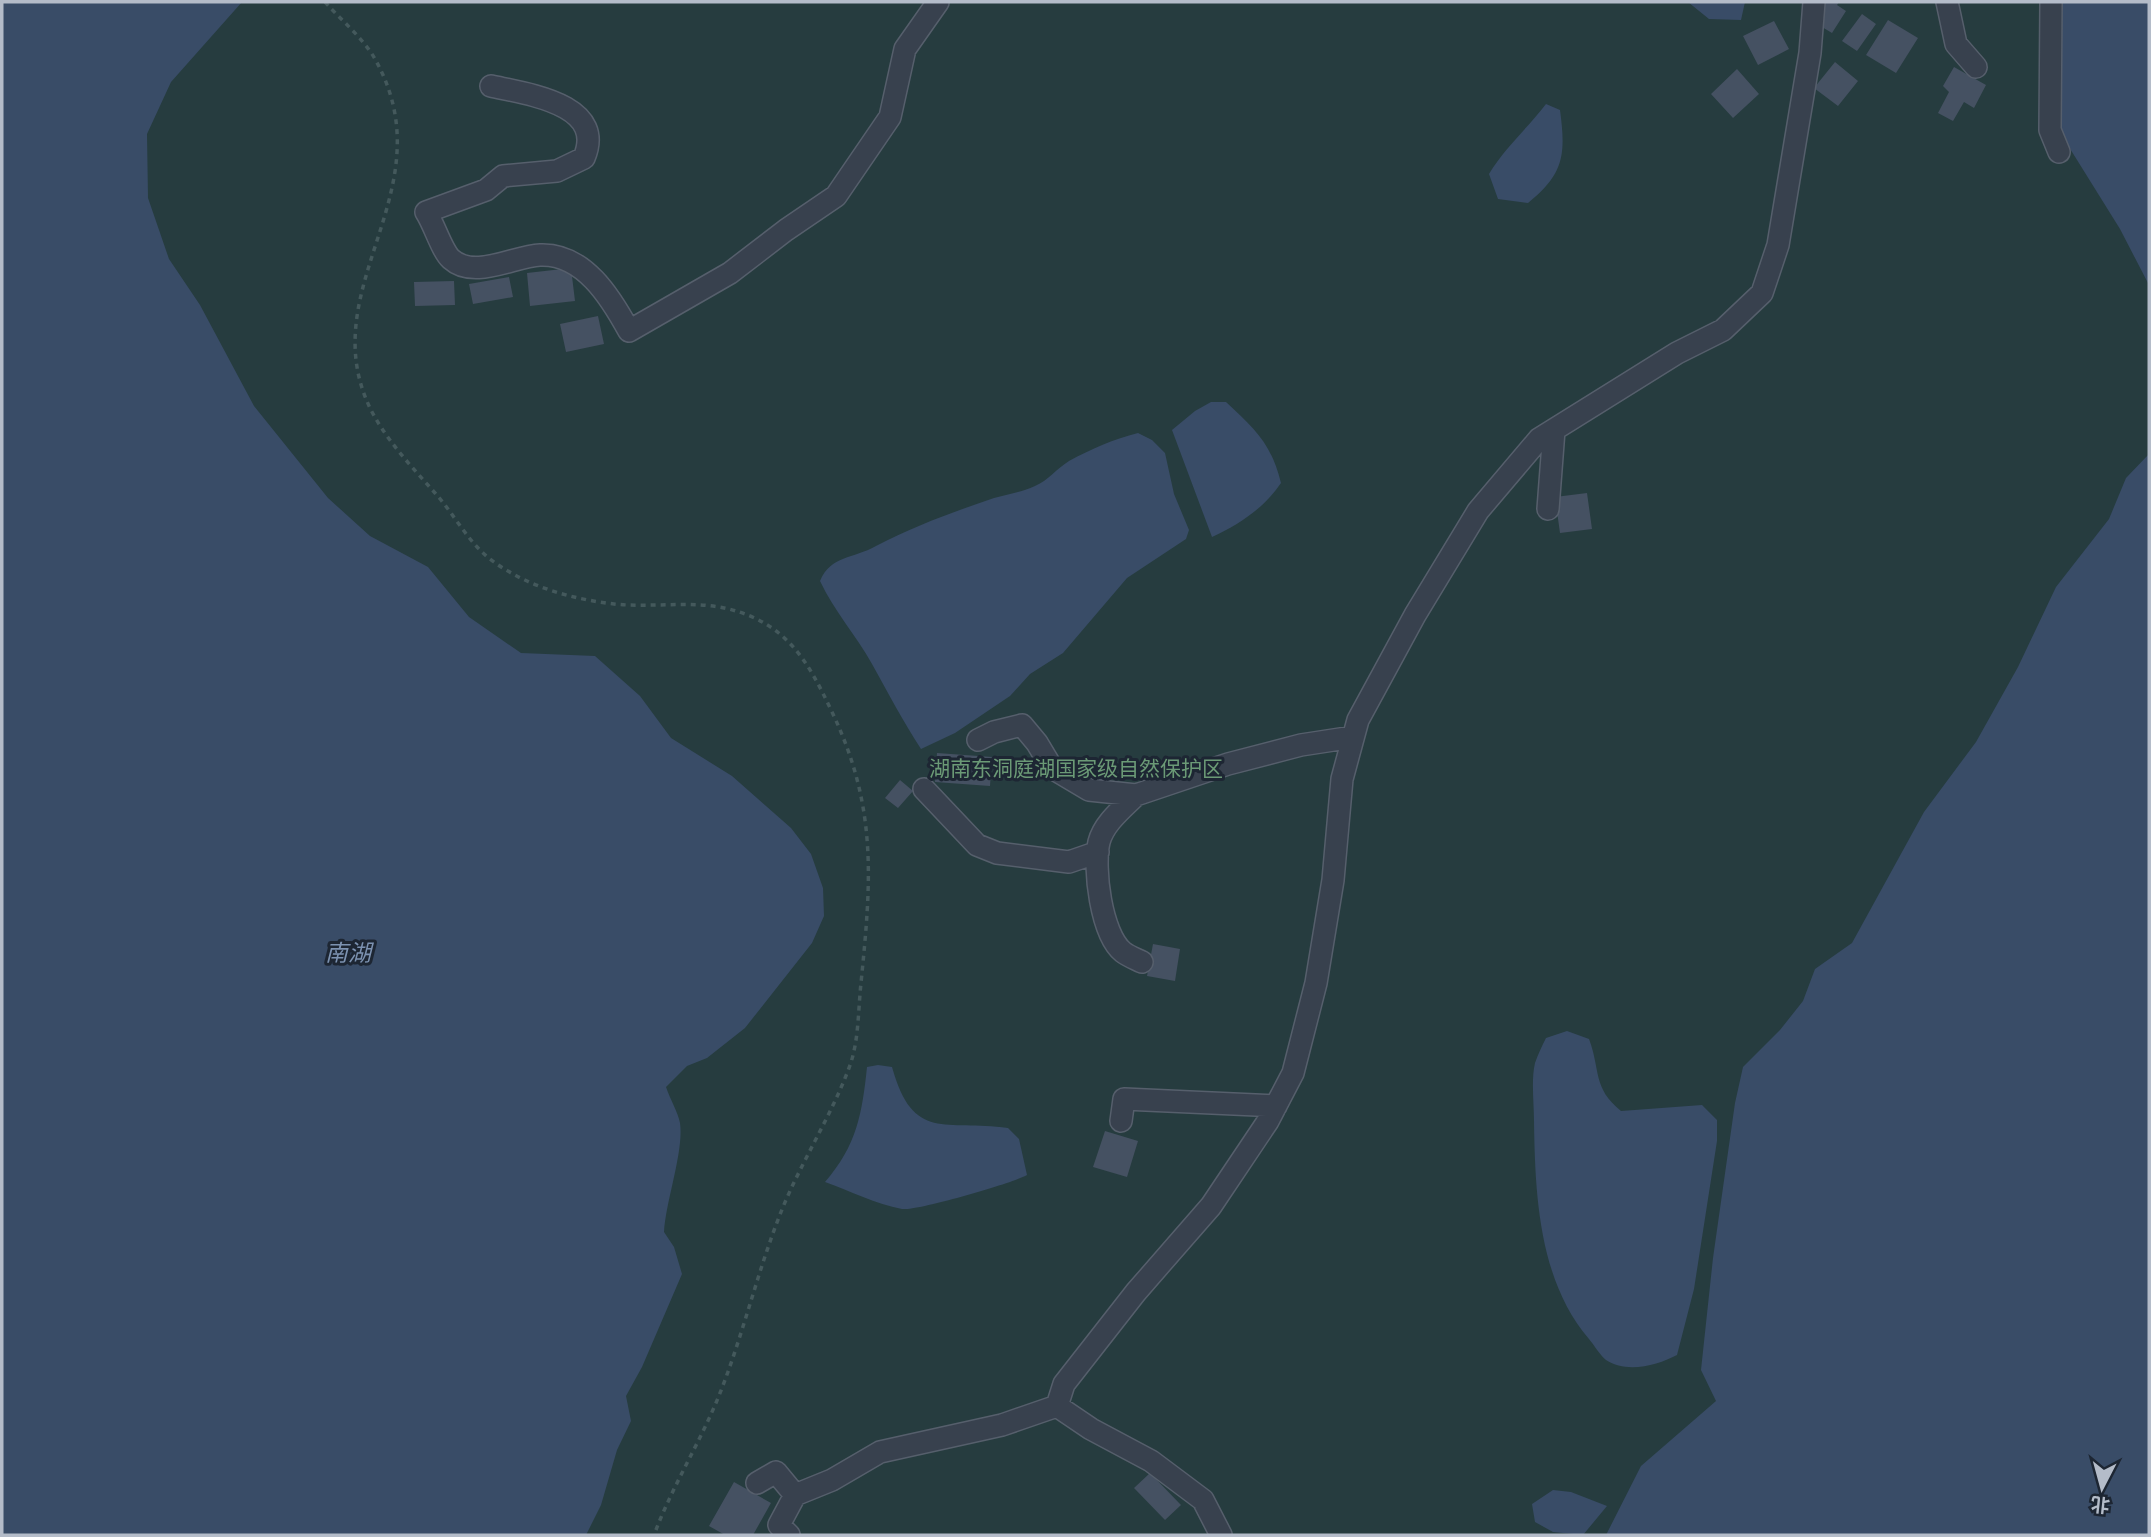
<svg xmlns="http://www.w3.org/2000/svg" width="2151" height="1537" viewBox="0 0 2151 1537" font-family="Mulish,'Noto Sans SC',sans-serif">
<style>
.green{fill:#263c3f}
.water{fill:#394c67}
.building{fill:#455162}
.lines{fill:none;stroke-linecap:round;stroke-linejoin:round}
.street-casing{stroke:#565f6c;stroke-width:24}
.path{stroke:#44595c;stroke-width:3.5;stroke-dasharray:5 5;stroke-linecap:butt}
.street{stroke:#38414e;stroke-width:21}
.labels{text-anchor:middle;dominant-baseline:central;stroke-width:6;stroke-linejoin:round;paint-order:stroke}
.park-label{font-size:21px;fill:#6b9a76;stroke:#1d2633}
.water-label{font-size:23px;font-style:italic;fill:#7c92b1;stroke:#1d2633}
</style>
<rect width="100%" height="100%" fill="#242f3e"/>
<path class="green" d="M2,2H2149V1535H2Z"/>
<path class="water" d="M2,2H242L171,82L147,134L148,198L169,259L200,305L254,406L328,498L370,536L428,567L469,617L521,653L595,656L640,696L671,738L732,776L791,828L811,854L823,888L824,916L812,943L745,1028L707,1058L687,1066L666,1087C670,1099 678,1112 680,1123C684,1151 666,1200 664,1232L674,1247L682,1274L642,1367L626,1396L631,1421L617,1450L601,1505L586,1535H2Z
M1688,2H1745L1741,20L1709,19Z
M2059,2H2149V285L2120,229L2059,131Z
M1546,104L1560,110C1566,155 1564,174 1528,203L1498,199L1489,174C1505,147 1527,129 1546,104Z
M1211,402H1226C1255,429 1271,443 1281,483C1264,508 1240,524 1212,537L1172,430L1195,411Z
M1138,433L1152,440L1165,453L1174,494L1189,530L1186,539L1127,578L1063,653L1030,674L1010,696L955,733L921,749C903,721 888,693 872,664C856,635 834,611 820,581C831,555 853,559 876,546C914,526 953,512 994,498C1008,494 1022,492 1035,486C1049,480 1056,469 1069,461C1091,449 1114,439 1138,433Z
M2149,454V1535H1606L1641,1466L1716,1401L1701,1370L1713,1258L1735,1103L1743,1067L1780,1030L1803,1001L1815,969L1852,943L1924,812L1976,742L2018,667L2056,587L2109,519L2126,478Z
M1567,1031L1589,1039C1601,1071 1592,1087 1621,1111L1702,1105L1717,1120V1141L1694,1289L1677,1355C1658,1365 1627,1374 1606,1360C1600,1355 1594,1345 1589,1339C1539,1281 1535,1195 1534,1121C1534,1103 1531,1080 1535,1063C1538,1054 1542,1046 1546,1038Z
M878,1065L892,1067C913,1143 945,1119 1008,1128L1019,1139L1027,1175C1013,1183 917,1211 902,1209C876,1204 850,1191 825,1182C857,1145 862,1114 867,1067Z
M1553,1490L1571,1492L1607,1506L1583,1535L1553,1532L1535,1522L1532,1504Z"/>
<path class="building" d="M1824,2H1839L1837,5L1846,11L1832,33L1822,27Z
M1862,14L1876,24L1857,51L1842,41Z
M1888,20L1918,38L1896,73L1866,55Z
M1774,21L1789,49L1758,65L1743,36Z
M1835,62L1858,81L1838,106L1814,88Z
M1954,67L1986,85L1974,108L1964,102L1953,121L1938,113L1949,92L1943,86Z
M1737,69L1759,94L1733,118L1711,94Z
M571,268L575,301L530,306L527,273Z
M509,277L513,297L473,304L469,284Z
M454,281L455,305L415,306L414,282Z
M598,316L604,344L566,352L560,324Z
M1587,493L1592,529L1560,533L1555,497Z
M937,753L992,757L990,786L935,782Z
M900,780L913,791L898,808L885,798Z
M1153,944L1180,949L1175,981L1147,976Z
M1105,1131L1138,1141L1127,1177L1093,1167Z
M1150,1473L1181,1505L1165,1520L1134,1488Z
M734,1482L771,1503L753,1535H725L709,1526Z"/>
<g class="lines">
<defs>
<path id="street" d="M1947,2L1956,44L1976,67
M2051,2L2050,130L2059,152
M491,86C527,94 607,104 584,158L557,171L503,176L486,190L426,212C434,224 442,251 451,259C474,280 514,256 540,255C584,253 611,298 629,331L730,273L786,230L836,196L890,117L905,49L938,2
M1548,509L1554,430
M978,740L994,732L1022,725L1037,743L1052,768L1089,790L1136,795L1228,764L1301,745L1353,737
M924,789L977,845L997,853L1069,862L1098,852
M1136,795C1122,809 1104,823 1099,842C1093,868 1101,934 1123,952C1128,956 1136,959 1142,962
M1121,1121L1124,1099L1276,1106
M757,1483L776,1472L795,1495L832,1480L880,1452L1002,1425L1057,1406
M789,1535L779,1525L795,1495
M1221,1535L1203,1500L1151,1461L1091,1429L1057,1406L1064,1384L1136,1292L1211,1206L1268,1121L1293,1073L1316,983L1333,880L1342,779L1358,720L1415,615L1478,511L1539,439L1677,353L1723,330L1762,293L1778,245L1810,53L1814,2"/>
</defs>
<use href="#street" class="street-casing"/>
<path class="path" d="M325,2C341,20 363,38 375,59C449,191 310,287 371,410C387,441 412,467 435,493C454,514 468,542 490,559C525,586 571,599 614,604C652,608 693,600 729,609C787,624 808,661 832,712C878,808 871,882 861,983C858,1011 859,1042 849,1068C831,1116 803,1159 783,1207C759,1266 745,1328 722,1388C703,1438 673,1484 654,1535"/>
<use href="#street" class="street"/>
</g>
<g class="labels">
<g class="park-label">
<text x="1076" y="768">湖南东洞庭湖国家级自然保护区</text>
</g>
<g class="water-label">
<text x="348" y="952">南湖</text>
</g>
</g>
<rect width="2151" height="1537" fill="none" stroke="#b4bcc9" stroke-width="7"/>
<g transform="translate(2102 1488) rotate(186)" stroke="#1d2633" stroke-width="5" paint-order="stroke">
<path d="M0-5L12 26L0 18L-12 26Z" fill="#b4bcc9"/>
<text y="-10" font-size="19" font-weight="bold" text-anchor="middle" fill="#b4bcc9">北</text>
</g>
</svg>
